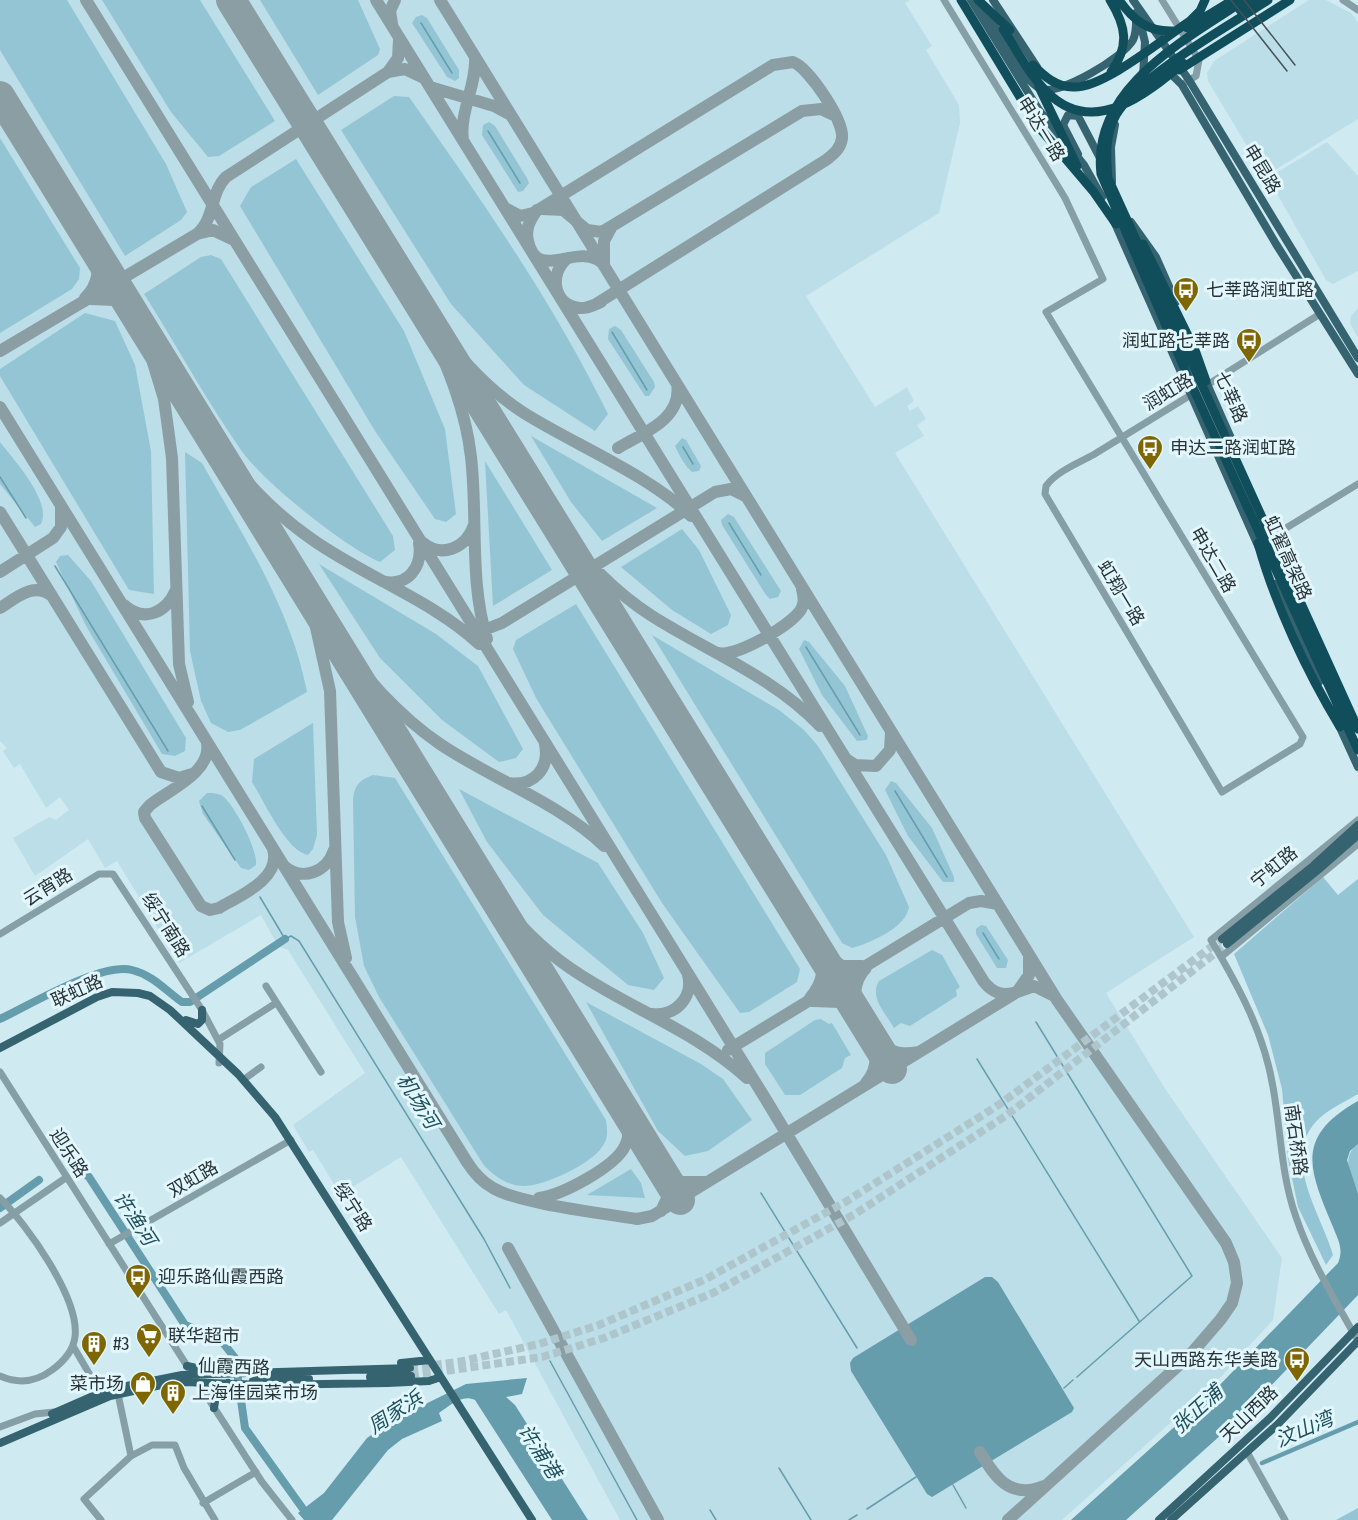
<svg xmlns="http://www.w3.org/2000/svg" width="1358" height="1520" viewBox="0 0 1358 1520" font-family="'Fira Sans Condensed','Noto Sans SC',sans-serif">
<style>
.built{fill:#bcdee8}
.green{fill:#94c5d4}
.water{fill:#659dad}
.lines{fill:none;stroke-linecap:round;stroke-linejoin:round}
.stream{stroke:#659dad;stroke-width:1.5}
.canal{stroke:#659dad;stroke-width:4.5}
.river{stroke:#659dad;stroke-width:8}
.taxiway{stroke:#8b9ea4;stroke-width:12}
.runway{stroke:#8b9ea4;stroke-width:30}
.major-tunnel{stroke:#afc5cc;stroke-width:8;stroke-dasharray:8 4;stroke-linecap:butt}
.minor{stroke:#869ea5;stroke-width:7}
.major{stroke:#35636f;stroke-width:8}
.highway{stroke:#114e5c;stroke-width:9}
.rail{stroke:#465256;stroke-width:1.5}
.labels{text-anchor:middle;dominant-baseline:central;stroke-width:6;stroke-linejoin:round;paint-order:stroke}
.street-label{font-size:18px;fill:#293336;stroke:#e2f7fd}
.poi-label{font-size:18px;fill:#293336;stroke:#e2f7fd;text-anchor:start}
.water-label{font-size:20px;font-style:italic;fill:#1e4f5c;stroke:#e2f7fd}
</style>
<rect width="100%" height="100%" fill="#d0eaf2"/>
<path class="built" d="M0,0H910L905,3L932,46L926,50L959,105L960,123L939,213L806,296L875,407L907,387L914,401L907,406L910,411L918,406L926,419L917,425L924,436L895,453L1194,937L1106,993L1166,1090L1282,1258L1273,1320L1216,1382L1062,1520H620L506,1310L499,1314L401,1157L343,1193L339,1188L337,1189L313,1150L309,1152L293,1125L365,1073L288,950L278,946L261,915L179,963L117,861L105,868L88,839L35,876L13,838L49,817L56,820L69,810L60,797L46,808L20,764L14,768L3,751L7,748L0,741Z
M1309,0H1326L1351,13L1358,22V119L1265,176L1208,81L1207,73L1214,61Z
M1327,142L1358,176V271L1333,284L1326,280L1268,178Z
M1358,308V338L1350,323L1351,316Z"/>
<path class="green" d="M0,0H67L166,164L187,212L181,220L125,256L0,50Z
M102,0H200L275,121L219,156L208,157L171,112Z
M260,0H358L380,49L378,55L318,95Z
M422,15L427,18L459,70V78L455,81L447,77L412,23L416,17Z
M394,96L409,97C481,199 553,302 608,414L595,431L524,385L451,304L341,130Z
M489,122L495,126L527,178L529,183L523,191L518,192L482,135L483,125Z
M0,138L80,268L79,279L72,289L0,333Z
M296,159L404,331L445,429L456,514L446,522L435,519L375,431L240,206L251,187Z
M211,255L221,259L393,536L395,550L380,562C346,548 262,481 241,450C206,400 177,346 144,294L201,257Z
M85,313L115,321L135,365L151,451L154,594L129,590L0,376V369Z
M615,326L621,330L654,382L655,387L649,396H645L608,339L609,329Z
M531,436L657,508L602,541L571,502Z
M682,438L686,440L701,466L699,471L692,472C685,466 679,455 675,446Z
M0,442C14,460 52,501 41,524L35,527L0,484Z
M185,452L202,463C243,536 291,608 307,692L240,730L228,732L211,723L201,701L190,651Z
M485,461L552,570L493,606Z
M728,514L734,517L781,591L778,597L770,599L766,595L722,525L721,520Z
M682,529L699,550L731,615L728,625L711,634L672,610L621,567Z
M68,555L91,581L186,738L185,751L175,756L162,754L86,626L56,562L60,556Z
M319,564L436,634L478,666L523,749L516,758L499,762L442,720L380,658Z
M576,604L800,969L797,982L749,1012L740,1013L662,903L536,698L513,649L516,640Z
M652,635L779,710L804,730L818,746L886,855L909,907C906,928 870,943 852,948L842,943Z
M804,640L809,642L845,686L868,736L867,740L857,741L822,695L799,649Z
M313,723L317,835L313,849L308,855C286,851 264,801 252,782L254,759Z
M373,775L395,778L606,1120C607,1130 609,1138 602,1147C591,1164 543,1187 523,1186C508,1186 492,1175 483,1164L379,997L364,966L355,917L353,801C354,786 359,780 373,775Z
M891,781L896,783L932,828L954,877V882H943L908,836L885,790Z
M459,789L598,863L643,933L664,978L654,990L628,985L543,915L487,842Z
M207,793C213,793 220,793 225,798C236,809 258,850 256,865L249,870L241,868L203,814L199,801Z
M1323,877L1338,895L1358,879V1094C1346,1101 1333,1107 1322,1116C1277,1153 1321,1213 1333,1255L1326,1265L1298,1207L1288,1159L1282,1089L1268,1035L1234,954Z
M981,925L986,926L1008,960L1006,968H997L976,934V929Z
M932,950L942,955L960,987L956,990L957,996L910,1026L901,1023L894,1028C885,1012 869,997 879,981Z
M586,1002L701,1064L723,1079L752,1120L708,1151L685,1156L658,1131Z
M821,1019L829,1024L832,1023L851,1055L845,1058L842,1068L800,1095H785L765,1064V1053L815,1020Z
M1358,1144V1194C1351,1176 1340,1158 1358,1144Z
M631,1169L641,1183L645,1198L587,1195Z
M1358,1508V1520H1336Z"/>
<path class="water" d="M1358,1101V1144L1350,1151L1347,1160L1358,1194V1295L1241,1417L1126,1520H1071L1212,1393L1338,1263C1344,1249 1338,1240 1333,1227C1309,1170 1294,1137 1358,1101Z
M985,1277H992L998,1282L1074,1408L1072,1412L932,1497L927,1494L851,1371L850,1363L853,1358Z
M527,1378L522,1394L506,1397L515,1405L588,1520H552L475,1400C461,1394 450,1406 439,1413L442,1421L402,1439L388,1450L332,1520H304L298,1513L324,1493L367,1438L391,1421L466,1384Z"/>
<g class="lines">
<path class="stream" d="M421,23L452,73
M488,131L520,183
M612,332L647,390
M683,447L693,464
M0,477L26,518
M729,523L761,575
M55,566L168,751
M806,647L860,735
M895,791L947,877
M202,806L235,860
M260,897L285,939L291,936L299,941L484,1239L510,1288
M983,933L999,959
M1036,1022L1192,1276L1077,1377
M977,1059L1139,1321
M761,1193L857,1348
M550,1361L637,1520
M1064,1388L1073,1380
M779,1468L811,1520
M953,1485L966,1508
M867,1509L916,1477
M710,1510L716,1520
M849,1520L857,1515"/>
<path class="canal" d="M1262,1463L1358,1422"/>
<path class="river" d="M0,1019C30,1005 101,962 132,970C153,975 166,991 182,1002H190L285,939
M76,1167L89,1177L185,1325L220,1339L235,1358L245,1428L311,1520
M0,1208L39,1180"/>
<path class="taxiway" d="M86,0L765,1098L911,1340
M376,0L984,982C993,993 1003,997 1017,992L1029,975V957
M440,0L1057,1000L1226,1243L1234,1262L1237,1283L1232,1303L1221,1319L1190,1355L1008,1520
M392,24L390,11L395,0
M388,72L405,69L424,78
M430,87L494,106L509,114
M463,140C459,113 477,84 475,57
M507,209L520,216L533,213L773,65L793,62C809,68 844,120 842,138C841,148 834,154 826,160L596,304
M542,209L563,210L587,230L602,232L802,111L821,109L836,116
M537,210C530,220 525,229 528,241C537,283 577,242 601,262
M197,234L213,230L234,240
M568,258C549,272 552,304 579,308C587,309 594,305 601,302
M604,263V241L611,228
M85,298C99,284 100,268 95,250
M90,299L115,300L133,311L151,356L164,399L172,458L179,664L188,702
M422,309C451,347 483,387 524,413C575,445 649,475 691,516
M429,326C448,368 466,411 471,457C478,517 469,581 487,639
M0,351L197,234C215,219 210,193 226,177L388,72L398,58L399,40
M0,407L467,1162C474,1173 482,1182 493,1188C520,1204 603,1213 637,1219L652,1216L1017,992L1034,986L1052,995
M210,437C240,476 272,512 313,540C364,576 435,602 479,644
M618,448C643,433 683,419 677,384
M544,507C574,549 608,588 652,616C707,651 774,677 820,726
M0,512L161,772L179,778L192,774
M422,542C442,559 466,548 474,525
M283,555L315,623L330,691L338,922L346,958
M0,572L53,538L61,527V508
M382,581C408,588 423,566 419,543
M124,605C144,623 166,613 176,590
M0,608C16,598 34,581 52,596
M331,633C364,675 396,714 440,744C490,778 561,804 604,846
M476,633L502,623L715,492L731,489L745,496
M719,653C737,657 789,626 800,611C805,604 804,597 802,589
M207,743C212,772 169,790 150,805L144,812L145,818L201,906L210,910L219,908C239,896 282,879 273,849
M846,759L855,765L876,766L890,750L891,732
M508,783C533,787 550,769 545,744
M284,866C302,882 327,872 334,850
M479,873C506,912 539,949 579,974C634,1010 698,1033 747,1078
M819,950L842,966H862
M810,998C824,981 826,967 816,947
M812,1001L841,1002L859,1017
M652,1014C674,1017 694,998 688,975
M859,1016C853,1000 853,981 866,968
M872,1037C885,1051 900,1056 918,1052
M728,1050L969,903L981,901L998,904
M866,1083C878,1069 878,1053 871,1037
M662,1169L681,1182H706
M539,1198C562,1195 615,1167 625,1146C631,1135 628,1122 625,1110
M661,1211L669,1194L667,1178
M508,1248L658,1520
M980,1452C995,1477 1010,1500 1044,1486"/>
<path class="runway" d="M231,0L892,1069
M0,96L680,1200"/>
<path class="major-tunnel" d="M410,1368L458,1362L539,1344L599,1325L706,1279L847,1201L1000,1104L1222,939
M411,1376L542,1357L604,1338L713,1293L855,1214L1007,1115L1227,944"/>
<path class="minor" d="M944,0L1065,198L1103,279L1046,312L1303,737L1300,744L1222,792L1045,494L1046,486C1056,472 1078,463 1093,455C1127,434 1160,414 1194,393
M1162,0L1199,60L1196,76L1186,82
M1343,0L1358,10
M1204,387L1320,314
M1268,539L1358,484
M0,934L99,874H113L202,1010L220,1044L219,1063
M1221,957L1358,844
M266,986L321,1072
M218,1040L276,1003
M0,1072L189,1369
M243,1080L261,1067
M0,1198C26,1224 80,1298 75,1337C73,1352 63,1362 52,1370C36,1382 18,1384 0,1376
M0,1223L67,1177
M109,1244L291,1140
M1355,1336C1334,1298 1310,1259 1296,1217C1281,1175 1281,1131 1273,1087C1264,1033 1239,987 1211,940L1358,820
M73,1346L100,1392
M197,1381L262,1482L292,1520
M118,1394L131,1456
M0,1427L35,1414L54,1412
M1247,1452L1285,1520
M203,1503L256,1472
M101,1520L84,1499L131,1456L152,1445H175L184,1468L215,1520"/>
<path class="major" d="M971,0L1039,110L1060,136
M993,0L1037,67
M1133,0L1189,80L1358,358
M985,9C996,28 1022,81 1041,89C1059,96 1124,57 1133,40C1137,32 1136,22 1136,13
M1139,18L1145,42L1143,76
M1165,75H1172L1182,85L1276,244L1358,374
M1072,150L1084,165L1102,197
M1078,154L1063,125L1068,115L1078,116L1102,162
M1112,182L1111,147L1115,125
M1113,219L1259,548
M1131,222L1156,257L1176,302
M1204,377L1235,447
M1275,584L1319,682
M1337,721L1358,767
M1222,939L1313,866L1358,825
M1227,944L1318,870L1358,835
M186,1020L198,1024L202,1020V1010
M0,1048L97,997L112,992L138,993L150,996L170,1010L238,1074L275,1117L532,1520
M401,1363L430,1360
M187,1366L202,1369
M370,1377L411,1376
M253,1381L279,1378L309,1379
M214,1408L216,1395L228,1383
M52,1414L107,1390L182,1375L410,1368
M0,1443L110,1396L166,1384L184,1382L260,1385L388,1383L429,1381L441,1377
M1159,1520L1270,1418L1358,1327
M1171,1520L1277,1425L1358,1341"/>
<path class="highway" d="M961,0L1037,125L1093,191L1116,224
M978,0L1010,30
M1110,0C1126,26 1130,46 1111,72
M1119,0C1133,20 1148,32 1173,31
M1245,0C1183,41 1091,89 1101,174L1189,379L1358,750
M1268,0C1226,28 1141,74 1116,115C1105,134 1106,157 1108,178L1358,729
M1240,10L1256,0
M1187,28L1233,0
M1003,29C1017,50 1029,75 1048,93C1093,137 1146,95 1183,63
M1033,65C1044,76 1056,87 1073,87C1103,89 1164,38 1190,21L1200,11L1205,0
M1179,70L1290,0
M1039,87L1077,166
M1143,244L1195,350L1206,381
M1258,543C1275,605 1307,672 1340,727"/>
<path class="rail" d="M1231,0L1287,71
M1244,0L1295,65"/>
</g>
<defs>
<symbol id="bus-pin" viewBox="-11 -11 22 30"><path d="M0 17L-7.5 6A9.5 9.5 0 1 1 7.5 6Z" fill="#7e6700" stroke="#e2f7fd"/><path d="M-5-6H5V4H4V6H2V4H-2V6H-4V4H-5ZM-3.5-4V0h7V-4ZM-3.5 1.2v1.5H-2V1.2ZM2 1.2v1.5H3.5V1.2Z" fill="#fff"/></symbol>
<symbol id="supermarket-pin" viewBox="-11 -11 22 30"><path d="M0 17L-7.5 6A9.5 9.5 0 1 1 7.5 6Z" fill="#7e6700" stroke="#e2f7fd"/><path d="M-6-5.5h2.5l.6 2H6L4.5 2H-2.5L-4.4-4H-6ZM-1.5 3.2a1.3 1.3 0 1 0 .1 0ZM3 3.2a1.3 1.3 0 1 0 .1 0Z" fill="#fff"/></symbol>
<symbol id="building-pin" viewBox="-11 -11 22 30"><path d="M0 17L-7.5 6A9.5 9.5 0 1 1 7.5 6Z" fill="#7e6700" stroke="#e2f7fd"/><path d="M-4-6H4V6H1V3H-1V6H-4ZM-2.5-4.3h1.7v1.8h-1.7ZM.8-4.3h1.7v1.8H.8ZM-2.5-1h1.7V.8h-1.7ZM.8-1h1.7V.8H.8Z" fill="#fff"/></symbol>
<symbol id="shop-pin" viewBox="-11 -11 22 30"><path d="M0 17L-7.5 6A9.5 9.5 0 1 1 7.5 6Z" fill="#7e6700" stroke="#e2f7fd"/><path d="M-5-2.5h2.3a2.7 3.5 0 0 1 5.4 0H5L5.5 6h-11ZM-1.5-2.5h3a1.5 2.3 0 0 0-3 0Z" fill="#fff"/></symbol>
</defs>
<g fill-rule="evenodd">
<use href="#bus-pin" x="1171" y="275" width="30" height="40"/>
<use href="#bus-pin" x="1234" y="326" width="30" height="40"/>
<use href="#bus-pin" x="1135" y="433" width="30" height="40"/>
<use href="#bus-pin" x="123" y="1262" width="30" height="40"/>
<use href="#supermarket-pin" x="134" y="1321" width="30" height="40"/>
<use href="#building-pin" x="79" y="1329" width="30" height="40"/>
<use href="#bus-pin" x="1282" y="1345" width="30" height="40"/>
<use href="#shop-pin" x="128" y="1369" width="30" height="40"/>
<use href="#building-pin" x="158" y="1378" width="30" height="40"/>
</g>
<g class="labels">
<g class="street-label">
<text transform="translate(1041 129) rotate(58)">申达一路</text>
<text transform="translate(1262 169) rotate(59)">申昆路</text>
<text transform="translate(1168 392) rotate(-31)">润虹路</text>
<text transform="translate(1231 397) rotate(66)">七莘路</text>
<text transform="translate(1288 558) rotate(66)">虹翟高架路</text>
<text transform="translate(1213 560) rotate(60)">申达二路</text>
<text transform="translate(1121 593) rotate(59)">虹翔一路</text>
<text transform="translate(1274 867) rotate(-39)">宁虹路</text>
<text transform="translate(48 887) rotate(-32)">云宵路</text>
<text transform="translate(166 925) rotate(58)">绥宁南路</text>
<text transform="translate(77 991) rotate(-24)">联虹路</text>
<text transform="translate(1296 1140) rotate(82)">南石桥路</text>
<text transform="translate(69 1153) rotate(57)">迎乐路</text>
<text transform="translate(193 1179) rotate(-30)">双虹路</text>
<text transform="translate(353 1207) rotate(58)">绥宁路</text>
<text transform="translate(234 1367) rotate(2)">仙霞西路</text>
<text transform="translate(1249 1414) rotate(-44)">天山西路</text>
</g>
<g class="poi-label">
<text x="1206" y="290">七莘路润虹路</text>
<text x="1230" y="341" text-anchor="end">润虹路七莘路</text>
<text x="1170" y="448">申达二路润虹路</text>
<text x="158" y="1277">迎乐路仙霞西路</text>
<text x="168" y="1336">联华超市</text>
<text x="113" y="1344">#3</text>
<text x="1278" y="1360" text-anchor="end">天山西路东华美路</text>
<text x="124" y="1384" text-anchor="end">菜市场</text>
<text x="192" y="1393">上海佳园菜市场</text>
</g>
<g class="water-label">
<text transform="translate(418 1101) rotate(58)">机场河</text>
<text transform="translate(135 1218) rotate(57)">许渔河</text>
<text transform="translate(1197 1409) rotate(-42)">张正浦</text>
<text transform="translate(395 1412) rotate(-33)">周家浜</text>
<text transform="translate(1304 1429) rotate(-23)">汶山湾</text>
<text transform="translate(540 1451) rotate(57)">许浦港</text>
</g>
</g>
</svg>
